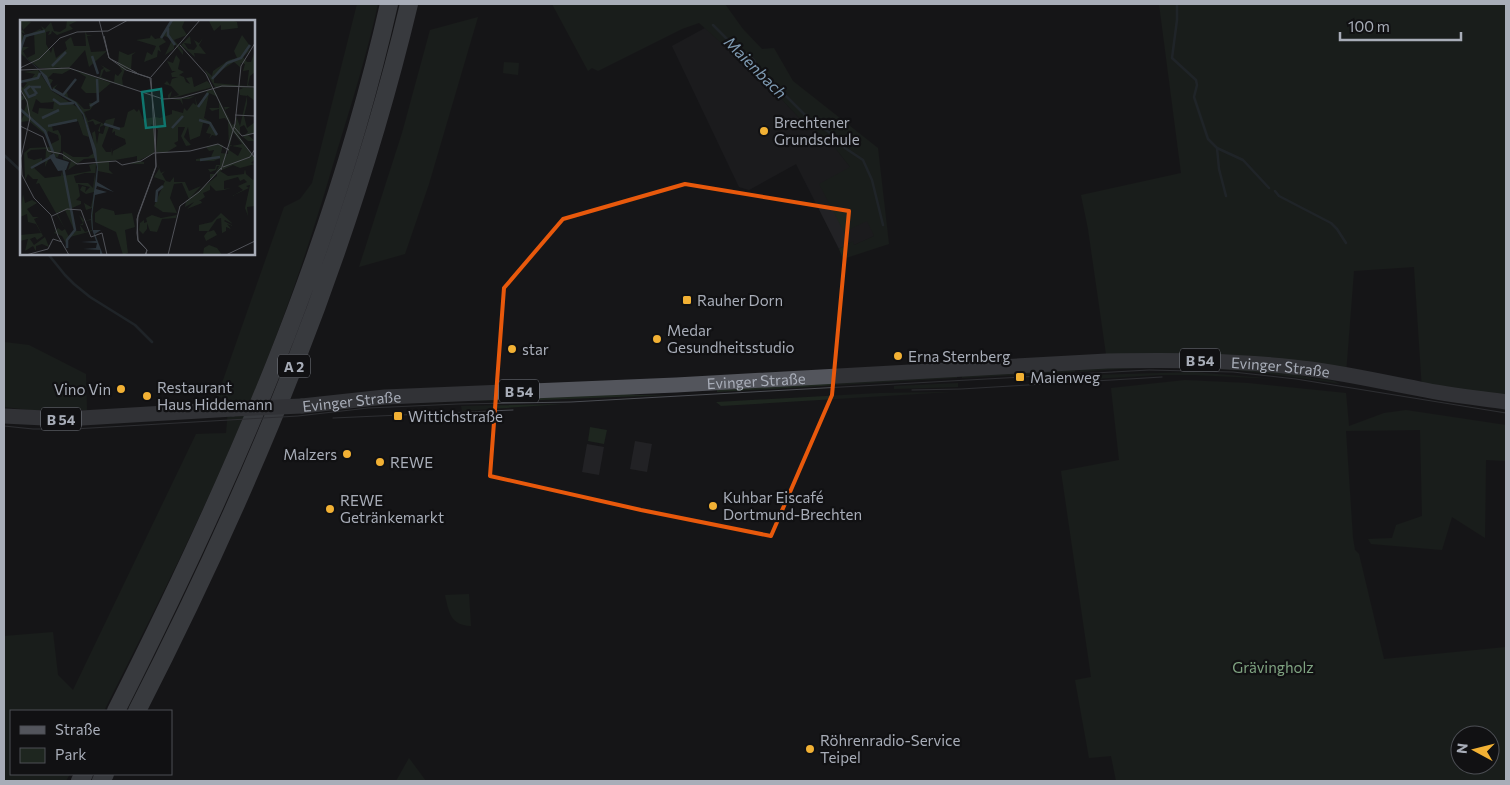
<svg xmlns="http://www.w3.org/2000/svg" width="1510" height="785" viewBox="0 0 1510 785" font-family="Commissioner,sans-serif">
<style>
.built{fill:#222225}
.green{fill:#1e261f;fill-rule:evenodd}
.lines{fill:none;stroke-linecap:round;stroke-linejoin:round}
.stream{stroke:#2c353c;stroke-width:2.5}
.primary{stroke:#53555c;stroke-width:15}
.highway{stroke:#63666e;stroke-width:18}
.tram{stroke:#4a4c52;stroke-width:1}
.primary-bridge{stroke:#53555c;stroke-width:15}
.marked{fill:none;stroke:#e8590c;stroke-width:4;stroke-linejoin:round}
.poi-dot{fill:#f2b134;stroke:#111113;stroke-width:2}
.labels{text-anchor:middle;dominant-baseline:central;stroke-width:4.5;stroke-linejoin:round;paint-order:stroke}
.shield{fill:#111113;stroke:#7b7e86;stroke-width:1}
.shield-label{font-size:14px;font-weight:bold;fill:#a8adb8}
.poi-label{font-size:15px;fill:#a8adb8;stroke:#111113;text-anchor:start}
.street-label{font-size:15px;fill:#a8adb8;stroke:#111113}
.park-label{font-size:15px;fill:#7fa381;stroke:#111113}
.water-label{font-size:16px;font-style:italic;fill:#7f9bb3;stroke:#111113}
.inset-river{fill:none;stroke:#2c353c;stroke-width:2.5}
.inset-road{fill:none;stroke:#505258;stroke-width:1}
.view{fill:#0f766e;fill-opacity:0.15;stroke:#0f766e;stroke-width:2.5}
.inset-edge{fill:none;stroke:#a8adb8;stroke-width:2.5}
</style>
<rect width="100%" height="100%" fill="#161618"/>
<path class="built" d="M705,28L769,86L803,122L829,140L850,167L874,236L854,245L852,242L839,249L796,164L749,190L739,187L672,46Z
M635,441L652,444L647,472L630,469Z
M587,444L604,447L599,475L582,472Z"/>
<path class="green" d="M357,4H378C367,54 352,102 337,151C313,234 286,316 252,397C208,504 156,608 104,711H11V774H70L66,781H4V636L53,632L58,675L73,690L196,434L226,433L229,399C217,398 213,393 206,383H222L284,207L300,199L312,183Z
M552,4H725L743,29L762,49L774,48L793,81L878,148L889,244L843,259L839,249L853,241L854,245L874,236L867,221L844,232L819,184L850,167L829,140L803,122L769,86L699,23L682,29L598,71L592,68L588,71Z
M1159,4H1506V400L1422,390L1414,267L1354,271L1346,374L1107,361L1088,229L1081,195L1181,173Z
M478,17L429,184L405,254L359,267L402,133L430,30Z
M504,62L519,63L518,75L503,73Z
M4,342L29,345L86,374L87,410H30L4,407Z
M1160,365L1226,366L1281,371L1307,377L1334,381L1340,384C1294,377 1248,370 1201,368C1160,365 1119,369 1080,372V369Z
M1075,369V372L962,378V375Z
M1194,372L1276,379L1194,375H1158L1093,379V375Z
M957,376V378L717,392V388Z
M1185,380L1248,383L1346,393L1349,426L1384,413L1406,410L1506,425V461L1486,460L1485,538L1452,517L1442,550L1371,544L1368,539L1392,538L1396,525L1422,516L1420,430L1346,431L1353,538L1355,550L1359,554L1384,659L1506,647V781H1116L1111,756L1089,758L1075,680L1091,677L1061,471L1119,460L1111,388ZM1460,735H1490V765H1460Z
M958,383V387L894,389V386Z
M951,392L721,406L716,402L879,393Z
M615,393L636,395H668L541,400L461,401Z
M563,404L462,411L461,406Z
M590,427L607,430L604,444L588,441Z
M469,594L471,626C450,625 449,612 445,595Z
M409,758L426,781H396Z"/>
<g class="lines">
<path class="stream" d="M1177,4V20L1172,58L1196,80L1197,85L1194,97L1208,139L1217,148L1243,160L1269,188
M713,25L726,38L754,60L757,67L808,118L817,125L829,132L845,148L863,160L872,180L883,225
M1217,148L1219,169L1226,196
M4,155L21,171
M1275,191L1279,196L1331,223L1337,229L1346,243
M48,254L65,275L74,284L90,297L135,325L152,342"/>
<g class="primary">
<path id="s1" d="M302,406L385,397L676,385L1107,361C1169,360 1231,360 1293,367C1336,371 1377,381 1420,389C1448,395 1478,398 1506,402"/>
<path d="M4,416L65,419L233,409"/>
</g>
<path class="highway" d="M116,711C230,485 333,252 389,4
M137,711C252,486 350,251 409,4
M80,781L84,774
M101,781L105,774"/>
<path class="tram" d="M912,390L961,389L1162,377
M333,418L513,410
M4,426L33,429H74L298,416L368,408L458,404L571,402L1149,370L1233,372L1296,379L1506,413"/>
<path class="primary-bridge" d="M233,409L302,406"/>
</g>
<path d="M0 0H1510V785H0ZM685,184L849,211L832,395L771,536L641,510L490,476L504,288L563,219Z" fill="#161618" fill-opacity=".55" fill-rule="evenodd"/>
<path class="marked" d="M685,184L849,211L832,395L771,536L641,510L490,476L504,288L563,219Z"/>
<g class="poi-dot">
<circle cx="764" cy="131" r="5"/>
<rect x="682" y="295" width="10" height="10" rx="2.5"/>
<circle cx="657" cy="339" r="5"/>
<circle cx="512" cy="349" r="5"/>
<circle cx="898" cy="356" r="5"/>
<rect x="1015" y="372" width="10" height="10" rx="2.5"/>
<circle cx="121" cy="389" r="5"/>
<circle cx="147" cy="396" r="5"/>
<rect x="393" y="411" width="10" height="10" rx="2.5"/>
<circle cx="347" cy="454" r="5"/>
<circle cx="380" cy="462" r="5"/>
<circle cx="713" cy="506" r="5"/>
<circle cx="330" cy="509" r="5"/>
<circle cx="810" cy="749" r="5"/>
</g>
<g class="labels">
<g class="shield">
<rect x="1180" y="348.5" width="40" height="23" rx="4"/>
<rect x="278" y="354.5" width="32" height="23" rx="4"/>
<rect x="499" y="379.5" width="40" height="23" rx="4"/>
<rect x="41" y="407.5" width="40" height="23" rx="4"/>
</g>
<g class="shield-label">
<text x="1200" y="360">B 54</text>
<text x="294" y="366">A 2</text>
<text x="519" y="391">B 54</text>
<text x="61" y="419">B 54</text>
</g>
<g class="poi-label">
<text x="774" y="122">Brechtener<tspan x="774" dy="17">Grundschule</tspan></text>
<text x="697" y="300">Rauher Dorn</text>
<text x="667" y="330">Medar<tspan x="667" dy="17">Gesundheitsstudio</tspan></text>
<text x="522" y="349">star</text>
<text x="908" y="356">Erna Sternberg</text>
<text x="1030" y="377">Maienweg</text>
<text x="157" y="387">Restaurant<tspan x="157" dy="17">Haus Hiddemann</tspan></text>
<text x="111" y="389" text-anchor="end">Vino Vin</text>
<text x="408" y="416">Wittichstraße</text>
<text x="337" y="454" text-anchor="end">Malzers</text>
<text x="390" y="462">REWE</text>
<text x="723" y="497">Kuhbar Eiscafé<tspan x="723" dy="17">Dortmund-Brechten</tspan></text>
<text x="340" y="500">REWE<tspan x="340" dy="17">Getränkemarkt</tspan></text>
<text x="820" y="740">Röhrenradio-Service<tspan x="820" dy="17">Teipel</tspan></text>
</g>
<g class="street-label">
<text stroke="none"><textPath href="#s1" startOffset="980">Evinger Straße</textPath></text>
<text stroke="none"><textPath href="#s1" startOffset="455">Evinger Straße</textPath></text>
<text stroke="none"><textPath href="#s1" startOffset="50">Evinger Straße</textPath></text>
</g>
<g class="park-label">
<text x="1273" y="667">Grävingholz</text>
</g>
<g class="water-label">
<text transform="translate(756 67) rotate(45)">Maienbach</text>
</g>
</g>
<g transform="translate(20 20)">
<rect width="235" height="235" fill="#161618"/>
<path d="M0,0L11,2L3,10L5,14L1,12L4,17L20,9L24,12L21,6L25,9L31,2L34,11L40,12L46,8L47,0H59L49,5L53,9L37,15L32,11L31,14L28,15L30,11L26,12V24L31,33L33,26L36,38L47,29L45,22L51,17L54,26H66L65,11L67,15H73L67,16L71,32L87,31L69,47L65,30L50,47L19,48L0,33V11L3,10ZM14,13L15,34L7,38L3,31L9,27H2L6,18ZM151,0H165L162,7L167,15L154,20L163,31V35L154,23V29L145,35L152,20L145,16L142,18L146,22L139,26L141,32L138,30L137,37L124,42L127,32L132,35L136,26L116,20L130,18L131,15L135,19L140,18ZM211,0L217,2L218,8L201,10V5L194,11L189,1ZM222,15L230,26L227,31L231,29L223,37L227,42H231L235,31V52L230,56L228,65L235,67H195L184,49L192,56L193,51L209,40L217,38L214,31ZM214,42L220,47L221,43L225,44L223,51L229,50L227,66L194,63V55ZM170,16L171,24L164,23L168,29L174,30L177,26L174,20L179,23L183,18L179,25L186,34L174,33L175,37L161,25ZM99,31L108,35L116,32L112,35L111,50L105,49L102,58L103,66L110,69L78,57L80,56L81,50L84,48L81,45L91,51L86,52L84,49L81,57L94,62L95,54L98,56L102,51L98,44ZM156,35L160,40L158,49L164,52L159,55L164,57L166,62L170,64L166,58L172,57L174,67L187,61L193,67L148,79V75L152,71L150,78L159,75L151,66L144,64L147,61L150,65L152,59L158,57H152L151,53L156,51H152L147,41L153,43ZM37,47L49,48L58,51L91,63L79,73H66L61,68L66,57L58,52L51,49L42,54L33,53L28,58L33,60L30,65L32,68L38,64L34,69L43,75L47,72L48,77L57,82L64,89H70L69,83H75L70,90L64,92L68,101L73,99L84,104L86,100L95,98L93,106L99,108L104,107L108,92L114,89L117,92L119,89L123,99L135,97L133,88L135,97L140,98L152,94V90L163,93L164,88L167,91L173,83L176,85L175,76L169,79H162L163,85L160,80H152L175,76L177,85L185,80L187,71L194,69L198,77L189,73L184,98L191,102L197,116L192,115L189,119L191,114L186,113L190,104L183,103L180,116L170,120L168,107L164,117L171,125L166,126L161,116L165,107H158V121L154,123L157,126L147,132H136L138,110L131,104L130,109H134V133L118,141L124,142V144H110L117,141V136L113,137L89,141V150L93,154L78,151L72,113L75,111L77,124L79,113L83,114L86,104L80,107V112L78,111L81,103L75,105L73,101L68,102L70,111L60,87L53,81L34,70L30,66L20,50ZM89,107L93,108L92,113L95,111V115L105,119L106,124L93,131L92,136L91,127V132H86L82,126ZM18,50L32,71L60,89L75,130L76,142L75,138L64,139L48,150L51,141L43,139V131L53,137H68L74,133L69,117L63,115L58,101L32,106L33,111L38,110L41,116V131L37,138L32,132L25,147L26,129L11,130L7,133L8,138L14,140L22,138V142L13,147L25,158L41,156L42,151L43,156L71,151L69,145L76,143L72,211L50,217L55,212L45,190L37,193L49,217L47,225L42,216L34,213L38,208L42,211L45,209L19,163L16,164L18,159H13L8,154L5,160L4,133L10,128L32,127L31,124L39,120L38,115L28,111L27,116L9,101L0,102L4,95L0,88L4,91L7,83L5,79L0,81V76H3L0,65L3,68L7,63L0,61L11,59L15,54L4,52ZM16,79L21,83L34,82L33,89L19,88L18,94L12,91ZM65,153H75L73,168L68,163H56L54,156ZM58,164L70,167L65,172L66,167L62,166L60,170L66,174L74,172L71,187L64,183L66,190L72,188L71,199L65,201L71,200L72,210L65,212L60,205H63L64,200L59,195L63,203L60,205L61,211H55L50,189L61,184V181L56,180L60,176ZM218,67L235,68V81L227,75V84L224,96L227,108L235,102V113L228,115L235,121H228L223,117L228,112L224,105L220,107V115L218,114L235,139L231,143L235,144L220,148L213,145L200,151L208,156L224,154L225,149L226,154L233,160L235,158V186L227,187L228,196L225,188L230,165L226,166L229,168L212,176L223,170L218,166L227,162L224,159L220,161L218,157L204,161V169L211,168L204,170L196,171L190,165V170L183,173L185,177L179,181H181L182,183L167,189L174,182L165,187L166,181L197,156V153L190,159V154H195L199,146H197L196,150L190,152L188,149H195L196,145H200V138L194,141H176V139L191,137L194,130L189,131L186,127L196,124L203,125L201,133L208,134V130L204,129L209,128L208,101L205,98L199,99V89L192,91L189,88H199V80L208,97L200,77L204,87H210L205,90L212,105L216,103V96L220,106L227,76L220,75L219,70L223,68ZM213,112L222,124L212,126L222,128L218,136L209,130L210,126L213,125H210ZM137,142L141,153L145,151L142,154L146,161L150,162L154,157V145V162H165L169,171L181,166L169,179L162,163L154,164L150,178L157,193L143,192L134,186L145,161L134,157L139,149ZM3,174L5,183L12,180L17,183L7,189L13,197H19L14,199L23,216L17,220L15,217L10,219L14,225L25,217L29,227L22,224L16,226V231L13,226L5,231L8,219L0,221V215L21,213L16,204L8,202L7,194L0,197ZM82,188L94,191L95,195L112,193L115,207L105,210L108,233L103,235L96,212L75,202V193ZM201,193L213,204L205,200L204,201L213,206L207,204L211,209L206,207V211L202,213L201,198L197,199L188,212L194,210L197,215L186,221L184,216L188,211H179V205L192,202ZM132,195L141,198L157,195L156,198L142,199L137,212L130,211L127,203V209L123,214L119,210L120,203L124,200V203L127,202L126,198ZM189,225L197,228L202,235H183L184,228Z" fill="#1e261f" fill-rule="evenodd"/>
<path d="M0,33L27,56L32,69L56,82L64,94L76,129L78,148L77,162L94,172L77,166L76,169L87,172L75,175L72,195L73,210H81L75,214L83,235H68H80V230L63,229L76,228L77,223L61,222L76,221L72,209L71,196L77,147L63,95L54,83L31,70L19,50ZM34,133L36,138L49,142L46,150L38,151L29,136Z" fill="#2c353c"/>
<path class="inset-river" d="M148,8V15L155,25M141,18L152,0M0,31L5,16L25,11M72,36L78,54M32,46L46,32M192,59L207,43L221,38L230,25M0,62L18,58L20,53M10,66L5,70L9,77L16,74M33,69L43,75L56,59M17,74L12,67H21M33,79L40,84L54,83M70,86L78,81L77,59M178,87L188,73M0,89L25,111L33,132M22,98L39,90M179,100L190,103L197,115M84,104L100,109M28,106L57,100M152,108L163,96M180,140L200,137M43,147L55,210L47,220V228M11,148L31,137M136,182L137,171L143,166"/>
<path class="inset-road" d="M79,0L89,38L106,50L131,58M84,16L89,38L117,53M160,25L186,54L213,110L235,138M0,48L19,39L40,18L57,12L88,11L108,0M0,50L49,48L143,79L161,78L202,66L235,67M112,52L130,58L135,100L136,147L117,199L118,220L127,230L125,235M131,57L180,0M0,69L7,81L10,98L1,138L2,155L14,178L31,195L38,216L49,235M215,95L235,96M0,106L23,117L28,131L42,134L57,144L96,141L102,145L121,141L134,133L170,131L198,124L209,130M214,107L222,116L235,113M203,147L230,137L235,129M201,150L215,104L221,46L235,23M32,196L47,189L61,190L71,217L82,213L87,235M6,235L28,229L33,219L42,222M126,235L127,230L118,221L117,213L118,195L136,146L131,58M148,235L160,186L179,172L201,148M206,235L235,221"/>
<path class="view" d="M141,69L145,106L126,108L122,72Z"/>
<rect width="235" height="235" class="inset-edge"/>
</g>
<rect width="1510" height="785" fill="none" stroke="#a8adb8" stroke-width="10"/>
<rect x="10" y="710" width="162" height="65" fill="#111113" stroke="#4d4f55"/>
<rect x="20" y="726" width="25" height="8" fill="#53555c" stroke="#4d4f55"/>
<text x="55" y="735" font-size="15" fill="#a8adb8">Straße</text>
<rect x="20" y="748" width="25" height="15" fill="#1e261f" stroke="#4d4f55"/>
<text x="55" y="760" font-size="15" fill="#a8adb8">Park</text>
<g transform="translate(1475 750) rotate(277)"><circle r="24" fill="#111113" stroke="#4d4f55"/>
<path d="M0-4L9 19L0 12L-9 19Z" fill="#f2b134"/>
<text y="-8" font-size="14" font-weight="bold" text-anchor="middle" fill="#a8adb8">N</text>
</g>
<path d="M1340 32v8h121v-8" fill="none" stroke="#a8adb8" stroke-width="2.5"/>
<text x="1348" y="32" font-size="15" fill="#a8adb8" stroke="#111113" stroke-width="4" paint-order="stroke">100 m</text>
</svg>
